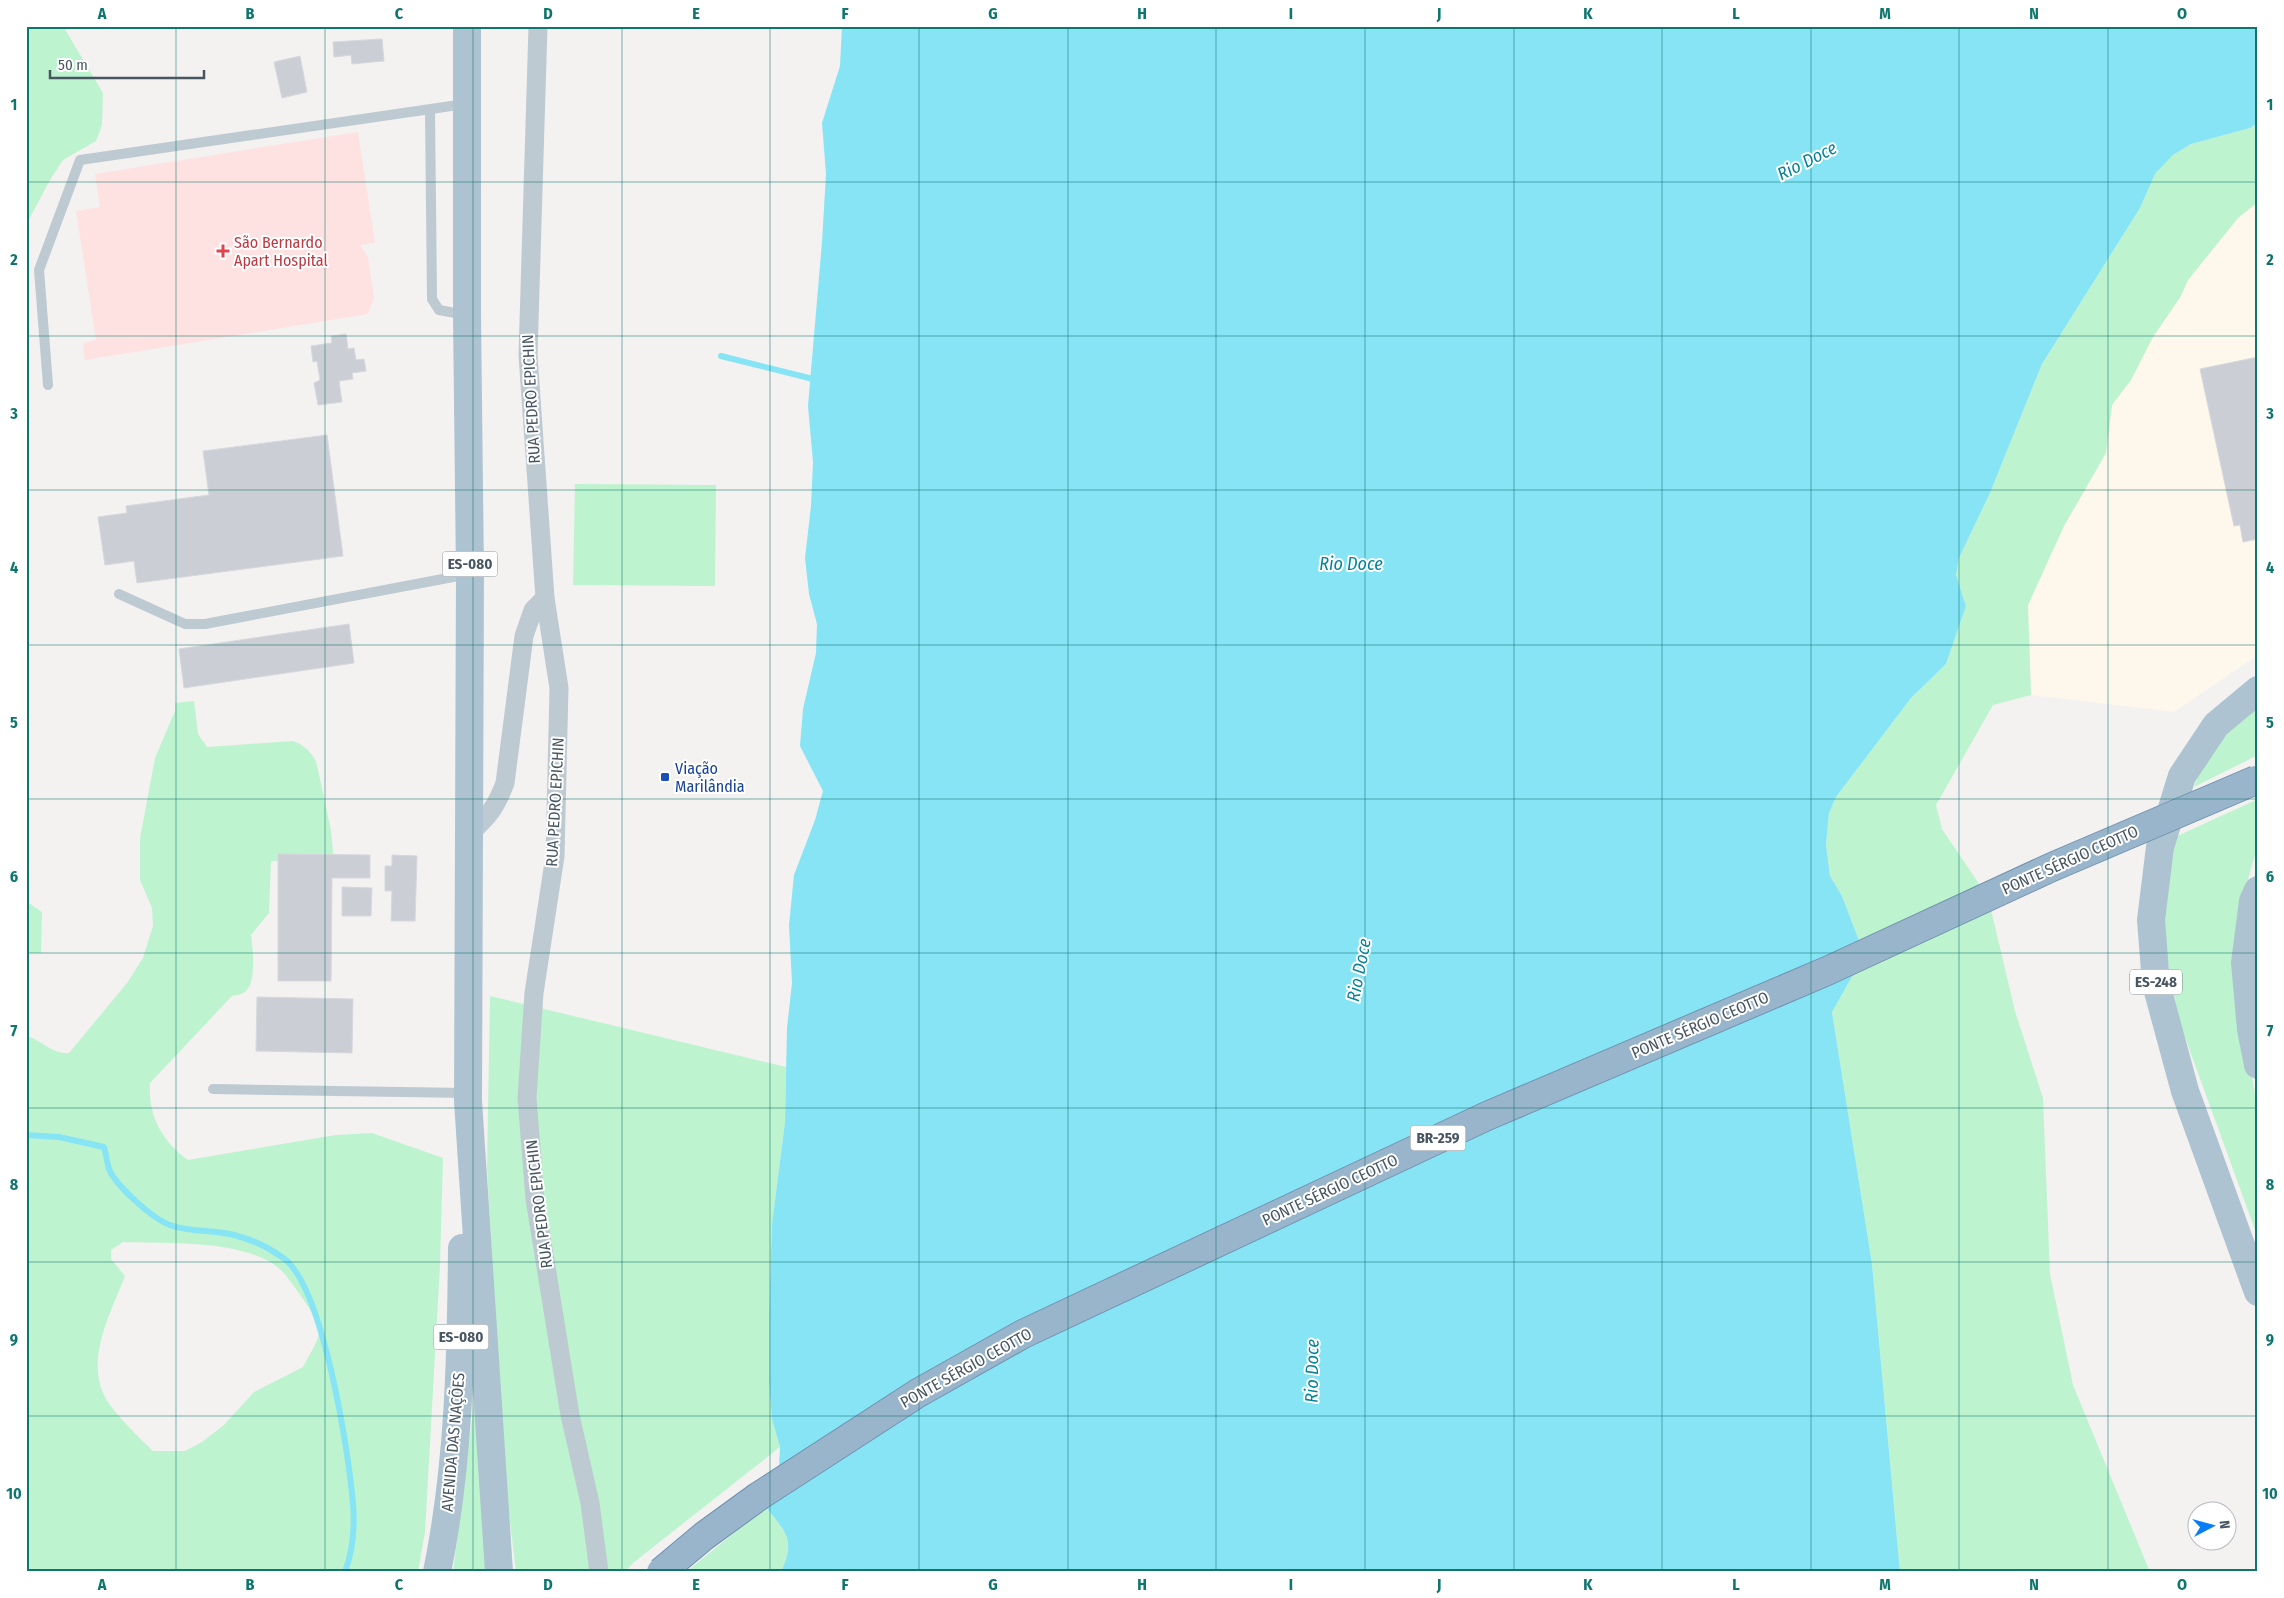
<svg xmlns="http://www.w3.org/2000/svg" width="2284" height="1598" viewBox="0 0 2284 1598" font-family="'Fira Sans Condensed',sans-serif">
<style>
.commercial{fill:#fef7eb}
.medical{fill:#fee2e1}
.green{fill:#bdf4cf;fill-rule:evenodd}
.water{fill:#86e4f5}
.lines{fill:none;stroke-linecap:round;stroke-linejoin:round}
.stream{stroke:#86e4f5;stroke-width:6}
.building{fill:#cbced4;stroke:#d5d8dd}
.service{stroke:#becad2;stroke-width:10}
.minor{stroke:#becad2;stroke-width:19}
.primary{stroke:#aec3d2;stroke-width:28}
.trunk-bridge-casing{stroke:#7092b0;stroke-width:30;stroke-linecap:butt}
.trunk-bridge{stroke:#99b5cb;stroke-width:28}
.grid{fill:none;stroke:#0f766e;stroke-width:1;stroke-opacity:0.55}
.health-dot{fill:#e0444e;stroke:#fff;stroke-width:2}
.transit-dot{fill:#1a4fb4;stroke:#fff;stroke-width:2}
.labels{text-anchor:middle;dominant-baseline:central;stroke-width:4;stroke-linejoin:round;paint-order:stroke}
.shield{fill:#fff;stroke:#7e8990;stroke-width:1}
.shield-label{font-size:15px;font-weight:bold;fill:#475661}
.health-label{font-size:16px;fill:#be3a42;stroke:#fff;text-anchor:start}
.street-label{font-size:16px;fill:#475661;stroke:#fff}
.transit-label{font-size:16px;fill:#164399;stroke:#fff;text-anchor:start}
.water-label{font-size:18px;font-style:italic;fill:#038299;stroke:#fff}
.neatline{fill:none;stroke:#0f766e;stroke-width:2}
.grid-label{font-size:16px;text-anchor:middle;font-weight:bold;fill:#0f766e}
</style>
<rect width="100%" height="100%" fill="#f4f1f1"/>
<path class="commercial" d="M2258,202V655L2174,712L2031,695L2028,605L2064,526L2106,454L2112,405L2131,380L2153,337L2181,296L2188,280L2238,218Z"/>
<path class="medical" d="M358,132L375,243L360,245L368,257L374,298L368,314L85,360L83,343L96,340L76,211L100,207L95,174Z"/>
<path class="green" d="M26,26H63L103,93L102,125L96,141L63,160L50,180L26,225Z
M2258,123V202L2238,218L2188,280L2181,296L2153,337L2131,380L2112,405L2106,453L2064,526L2028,605L2031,695L1993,705L1936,805L1942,829L1988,897L2015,1011L2043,1098L2050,1274L2073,1385L2150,1572H1900L1872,1264L1832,1012L1862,959L1863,951L1842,896L1830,876L1826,845L1829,813L1836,797L1911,698L1946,664L1966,606L1956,575L1959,558L1990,493L2042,364L2140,208L2155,174L2173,155L2191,144L2250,128Z
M575,484L716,485L715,586L573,585Z
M2258,697V755L2194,787L2208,751Z
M194,701L198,734L207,747L293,741C304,745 310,751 316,761L331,830L334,862L271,861L269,913L251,935C253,947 256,981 247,990C244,994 237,995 232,996L150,1083C148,1116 162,1141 188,1160L336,1135L372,1133L443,1158L440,1266L425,1532L418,1572H26V1036C43,1040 50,1054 69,1053L127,983L143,958L153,926L152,908L140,880V838L155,758L175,711V703ZM123,1242C166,1244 248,1239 281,1270C295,1285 309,1309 322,1327L316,1343L303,1367L254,1392L224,1425L202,1442L185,1451H153C139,1437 113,1413 104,1395C86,1357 111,1312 125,1276L111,1259V1250Z
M2258,799V845L2237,917L2236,982L2258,1112V1238L2178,1018L2160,917L2173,838Z
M26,901L42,912L41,953H26Z
M490,996L786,1067L785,1122L772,1224L769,1316V1383L772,1419L780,1447L633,1563L625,1572H516L503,1463L487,1167Z
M475,1395L487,1572H453Z
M766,1507C786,1533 796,1539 781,1572H686Z"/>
<path class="water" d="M842,26H2258V123L2250,128L2191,144L2173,155L2155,174L2140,208L2042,364L1990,493L1959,558L1956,575L1966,606L1946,664L1911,698L1836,797L1829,813L1826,845L1830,876L1842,896L1863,951L1862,959L1832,1012L1872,1264L1900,1572H781C796,1539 786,1533 766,1507L778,1487L780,1447L772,1419L769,1383V1316L772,1224L785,1122L787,1028L792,983L789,925L794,875L815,820L823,791L800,746L803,709L816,653L817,624L809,594L805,558L811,506L813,462L808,406L822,242L826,174L822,123L840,66Z"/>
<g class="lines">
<path class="stream" d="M721,356L817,380
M26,1135L59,1137L104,1147C106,1154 107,1162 109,1169C116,1186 153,1219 170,1225C191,1233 213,1229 234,1235C250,1239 268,1247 282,1257C323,1283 349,1454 353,1504C355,1527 353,1550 345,1572"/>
</g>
<path class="building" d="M382,39L384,61L352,64L351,55L334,57L333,42Z
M300,56L307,92L282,98L274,62Z
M346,334L348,349L354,348L356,360L364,359L366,371L352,373L353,379L339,381L342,402L318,405L314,383L320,380L317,361L313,362L311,346L332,343L331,336Z
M2258,357V539L2243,542L2240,525L2234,526L2200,369Z
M327,435L343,556L137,583L134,561L105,565L98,517L127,513L126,506L209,495L203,451Z
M349,624L354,663L184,688L179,649Z
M278,854L370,855V878H332L331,981H278Z
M392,855L417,856L415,921H391L392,891H385V866H392Z
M342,887L372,888L371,916H342Z
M257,997L353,999L352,1053L256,1051Z"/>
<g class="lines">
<path class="service" d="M430,110L432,299L439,310L466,315
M48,385L39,270L80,160L465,104
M119,594L185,624H205L469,574
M213,1089L468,1093"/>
<path class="minor" d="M538,26L528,355L545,598L559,688L555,856L534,993L527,1098L535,1199L570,1415L590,1503L599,1572
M470,833C489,816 496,807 505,783L524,636L533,610L545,598"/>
<path class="primary" d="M467,26V315L470,574L468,1101L499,1572
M2258,690L2216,725L2182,776L2160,847L2151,920L2156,984L2185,1091L2258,1292
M2258,890L2253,901L2245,963L2251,1029L2258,1065
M437,1572C459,1465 461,1356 462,1248"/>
<defs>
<path id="trunk-bridge" d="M661,1572L704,1536L759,1496L918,1393L1023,1334L1487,1116L1827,971L2052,867L2256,780"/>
</defs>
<use href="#trunk-bridge" class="trunk-bridge-casing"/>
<use href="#trunk-bridge" class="trunk-bridge"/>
</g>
<path class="grid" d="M176,26V1572M325,26V1572M473,26V1572M622,26V1572M770,26V1572M919,26V1572M1068,26V1572M1216,26V1572M1365,26V1572M1514,26V1572M1662,26V1572M1811,26V1572M1959,26V1572M2108,26V1572M26,182H2258M26,336H2258M26,490H2258M26,645H2258M26,799H2258M26,953H2258M26,1108H2258M26,1262H2258M26,1416H2258"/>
<path class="health-dot" d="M220.5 243.5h5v5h5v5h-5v5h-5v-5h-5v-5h5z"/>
<rect class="transit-dot" x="660" y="772" width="10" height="10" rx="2.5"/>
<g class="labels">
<g class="shield">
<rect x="442.5" y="551.5" width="55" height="25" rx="4"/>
<rect x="2130" y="969.5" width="52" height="25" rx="4"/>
<rect x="1410.5" y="1125.5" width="55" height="25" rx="4"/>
<rect x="433.5" y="1324.5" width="55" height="25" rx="4"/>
</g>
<g class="shield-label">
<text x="470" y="564">ES-080</text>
<text x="2156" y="982">ES-248</text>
<text x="1438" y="1138">BR-259</text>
<text x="461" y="1337">ES-080</text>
</g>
<g class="health-label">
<text x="234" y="242">São Bernardo<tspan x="234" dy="18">Apart Hospital</tspan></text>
</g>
<g class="street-label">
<text transform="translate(531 399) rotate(-93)">RUA PEDRO EPICHIN</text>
<text transform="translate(555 802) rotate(-87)">RUA PEDRO EPICHIN</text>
<text transform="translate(2070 860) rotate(-24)">PONTE SÉRGIO CEOTTO</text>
<text transform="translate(1700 1025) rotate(-23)">PONTE SÉRGIO CEOTTO</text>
<text transform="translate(1330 1190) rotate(-25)">PONTE SÉRGIO CEOTTO</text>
<text transform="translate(539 1204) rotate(-97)">RUA PEDRO EPICHIN</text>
<text transform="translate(966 1368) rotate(-29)">PONTE SÉRGIO CEOTTO</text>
<text transform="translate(453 1442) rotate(-85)">AVENIDA DAS NAÇÕES</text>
</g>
<g class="transit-label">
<text x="675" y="768">Viação<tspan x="675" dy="18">Marilândia</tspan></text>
</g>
<g class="water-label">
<text transform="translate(1807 161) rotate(-27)">Rio Doce</text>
<text x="1351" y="564">Rio Doce</text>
<text transform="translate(1359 970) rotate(-79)">Rio Doce</text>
<text transform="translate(1312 1371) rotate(-89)">Rio Doce</text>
</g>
</g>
<rect width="2284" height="1598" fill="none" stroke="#ffffff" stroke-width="55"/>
<g transform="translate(2212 1526) rotate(84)"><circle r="24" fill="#ffffff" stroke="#b5bbc0"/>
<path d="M0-4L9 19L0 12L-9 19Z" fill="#077ef8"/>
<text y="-8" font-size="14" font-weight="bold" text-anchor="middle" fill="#475661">N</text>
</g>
<path d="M50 70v8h154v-8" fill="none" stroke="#475661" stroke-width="2.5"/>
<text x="58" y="70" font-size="15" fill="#475661" stroke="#ffffff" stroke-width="4" paint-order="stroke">50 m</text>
<rect x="28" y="28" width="2228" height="1542" class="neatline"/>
<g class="grid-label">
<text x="102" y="19">A</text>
<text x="250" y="19">B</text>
<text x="399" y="19">C</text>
<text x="548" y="19">D</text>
<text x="696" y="19">E</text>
<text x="845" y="19">F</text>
<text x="993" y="19">G</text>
<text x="1142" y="19">H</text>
<text x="1291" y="19">I</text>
<text x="1439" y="19">J</text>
<text x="1588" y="19">K</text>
<text x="1736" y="19">L</text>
<text x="1885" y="19">M</text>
<text x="2034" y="19">N</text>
<text x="2182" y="19">O</text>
<text x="14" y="110">1</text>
<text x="2270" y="110">1</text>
<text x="14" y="265">2</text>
<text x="2270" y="265">2</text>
<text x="14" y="419">3</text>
<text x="2270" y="419">3</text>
<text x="14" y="573">4</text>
<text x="2270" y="573">4</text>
<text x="14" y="728">5</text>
<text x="2270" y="728">5</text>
<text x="14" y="882">6</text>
<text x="2270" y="882">6</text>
<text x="14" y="1036">7</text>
<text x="2270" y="1036">7</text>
<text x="14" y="1190">8</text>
<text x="2270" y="1190">8</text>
<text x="14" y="1345">9</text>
<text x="2270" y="1345">9</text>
<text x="14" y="1499">10</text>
<text x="2270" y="1499">10</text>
<text x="102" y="1590">A</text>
<text x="250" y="1590">B</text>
<text x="399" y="1590">C</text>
<text x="548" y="1590">D</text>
<text x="696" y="1590">E</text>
<text x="845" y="1590">F</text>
<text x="993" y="1590">G</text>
<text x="1142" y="1590">H</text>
<text x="1291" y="1590">I</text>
<text x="1439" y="1590">J</text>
<text x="1588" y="1590">K</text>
<text x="1736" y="1590">L</text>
<text x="1885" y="1590">M</text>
<text x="2034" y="1590">N</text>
<text x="2182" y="1590">O</text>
</g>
</svg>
